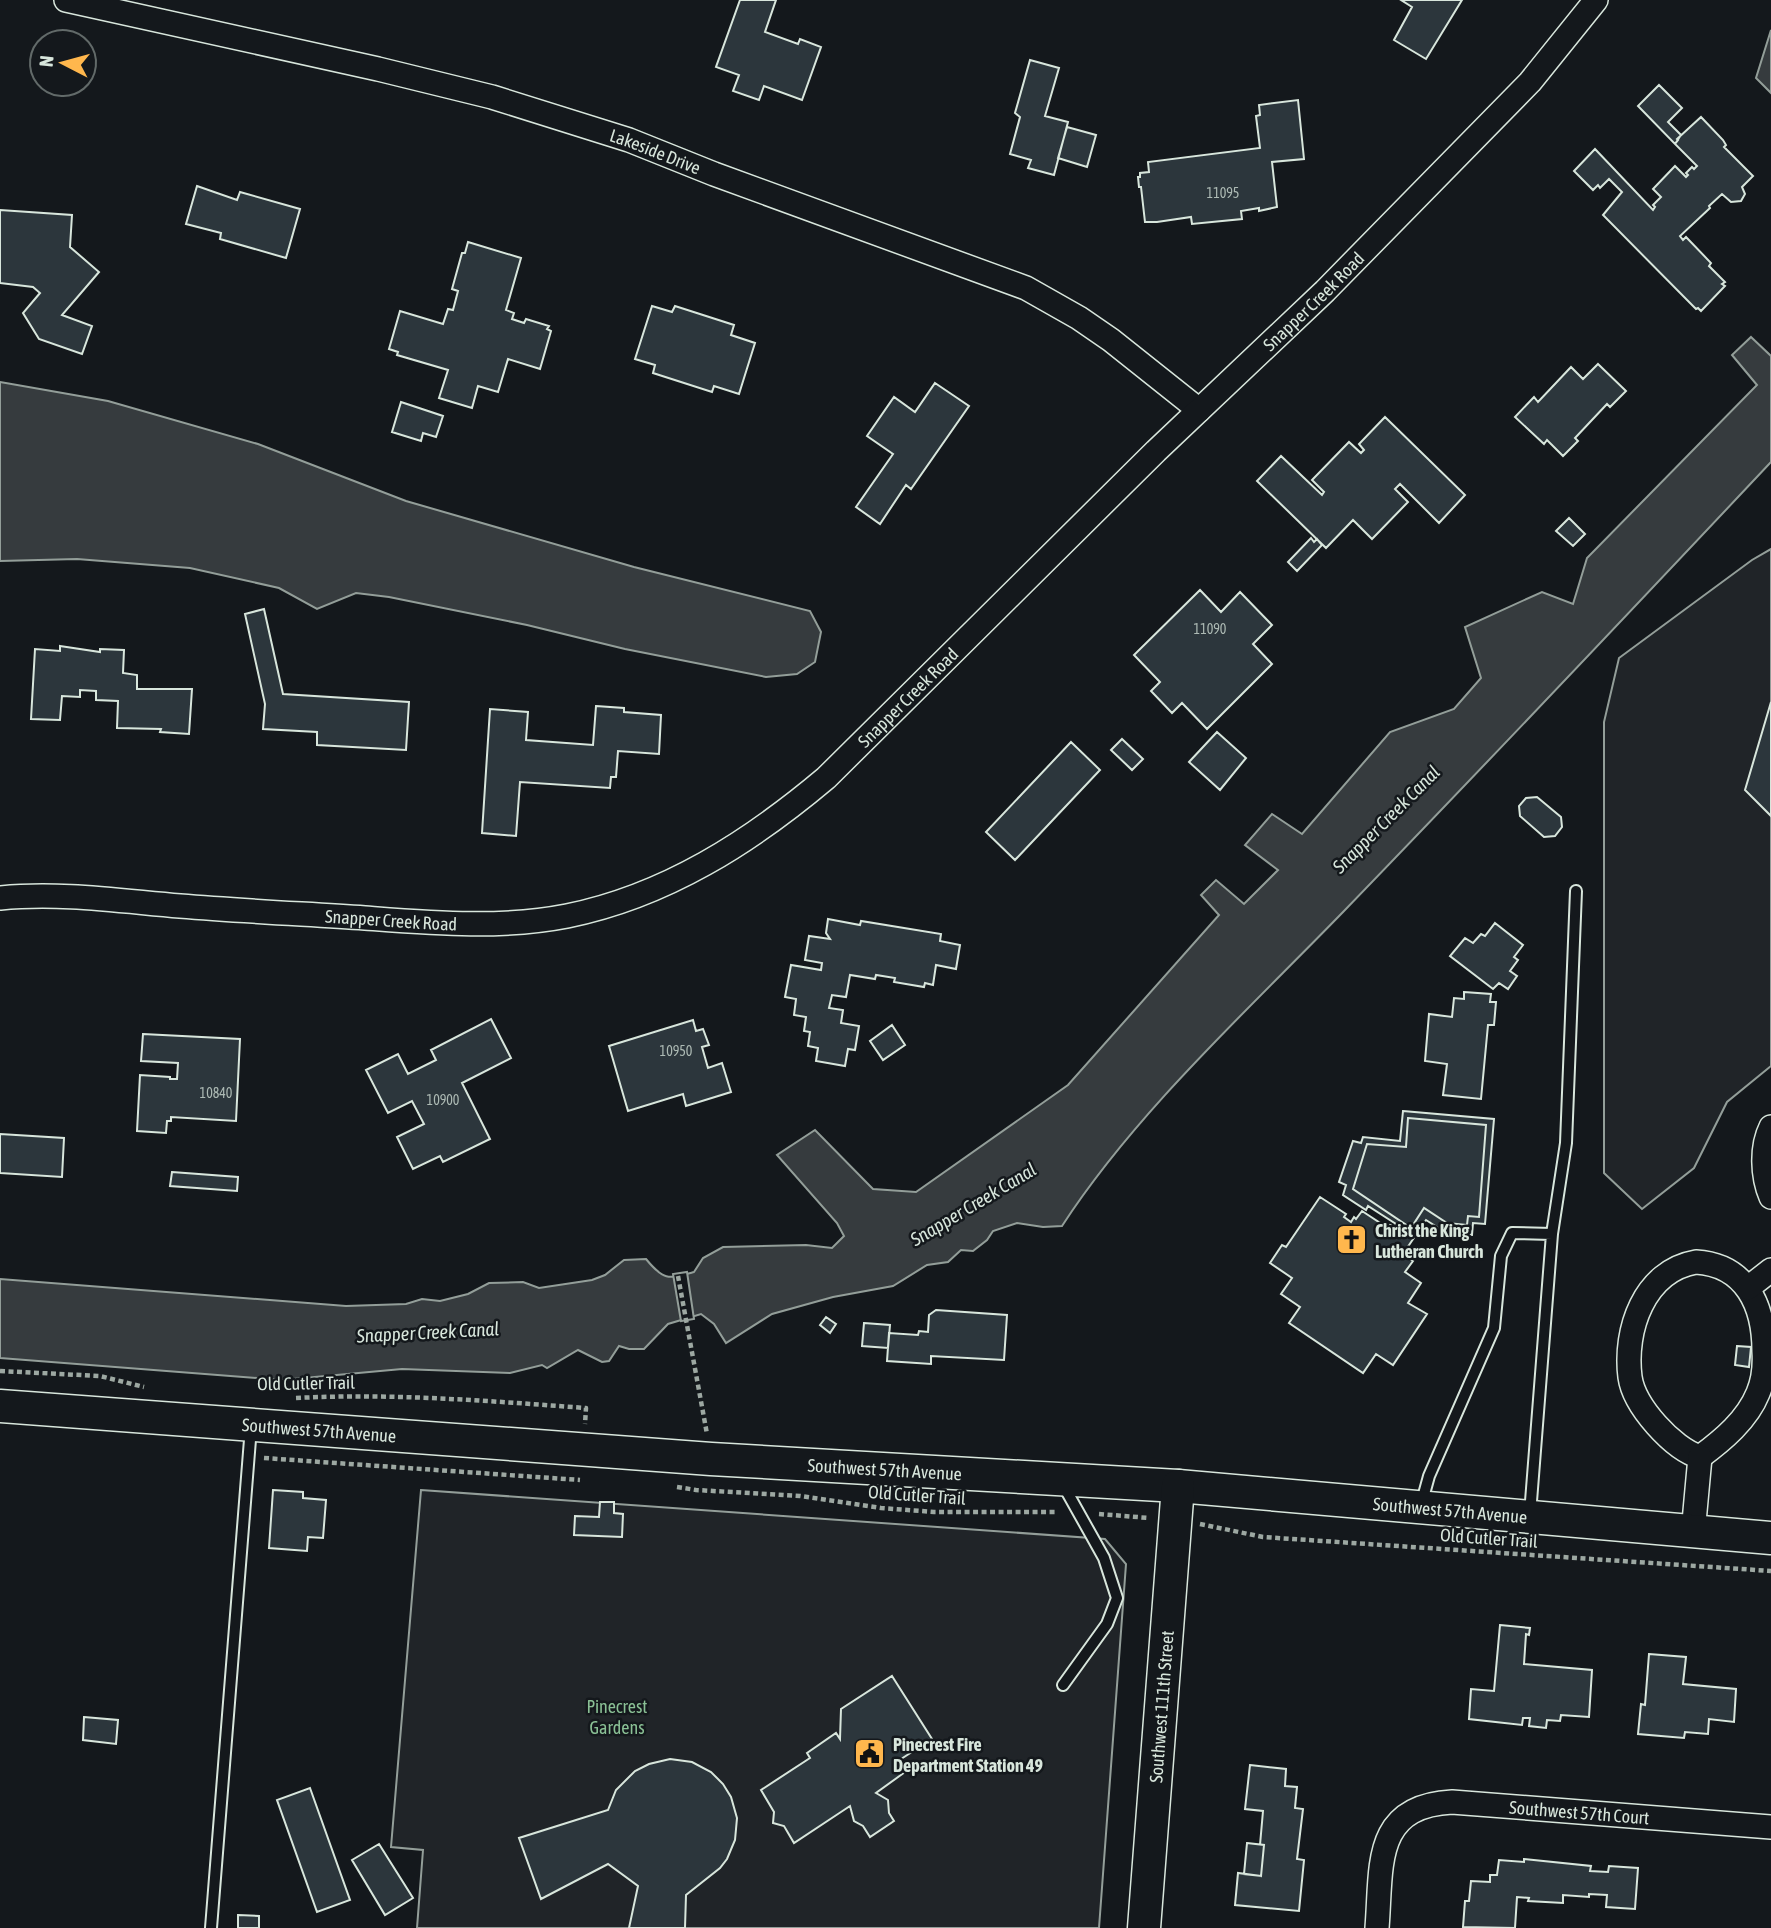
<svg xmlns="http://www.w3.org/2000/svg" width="1771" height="1928" viewBox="0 0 1771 1928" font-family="'Asap Condensed',sans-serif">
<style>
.green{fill:#202428;stroke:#939e99;stroke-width:2}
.water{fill:#363b3e;stroke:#939e99;stroke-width:2}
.pier{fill:#14181c;stroke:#939e99;stroke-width:2}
.building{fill:#2c363c;stroke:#d8e6dc;stroke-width:2}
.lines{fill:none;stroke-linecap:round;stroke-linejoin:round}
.lane-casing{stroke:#d8e6dc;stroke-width:14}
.street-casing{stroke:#d8e6dc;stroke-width:26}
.secondary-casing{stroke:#d8e6dc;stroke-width:35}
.path{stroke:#9da8a2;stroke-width:4.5;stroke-dasharray:5 3.5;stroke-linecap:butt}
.lane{stroke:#14181c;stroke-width:10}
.street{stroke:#14181c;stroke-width:23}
.secondary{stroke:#14181c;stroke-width:32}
.labels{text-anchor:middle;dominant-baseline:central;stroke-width:5;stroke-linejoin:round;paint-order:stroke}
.number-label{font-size:14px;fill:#adbab4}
.street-label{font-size:18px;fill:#d8e6dc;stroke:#14181c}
.poi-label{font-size:18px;font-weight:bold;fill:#d8e6dc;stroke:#14181c;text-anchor:start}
.park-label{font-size:18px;fill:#8ac095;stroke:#14181c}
.water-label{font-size:19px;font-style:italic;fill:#d8e6dc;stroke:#14181c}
</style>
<rect width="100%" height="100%" fill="#14181c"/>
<path class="green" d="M1771,549V1066L1727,1102L1694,1168L1642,1209L1604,1173V722L1619,658L1752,560Z
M421,1490L1105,1539L1126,1564L1099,1928H417L423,1850L391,1847Z"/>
<path class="water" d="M1771,30V93L1756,78Z
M1751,337L1771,356V462C1629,613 1487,763 1344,911C1249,1009 1136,1112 1062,1226L1043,1227L1017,1223L993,1231L987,1240L973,1251L961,1250L948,1262L927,1265L893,1286L833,1297L772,1314L726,1343L714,1324L701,1314L668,1324L644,1349H629L619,1346L609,1361L602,1362L578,1350L547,1368L542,1365L510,1373L402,1369L282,1380L0,1358V1279L346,1306L406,1304L422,1299L440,1301L468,1294L489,1283L523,1282L539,1288L592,1280L605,1275L624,1260L646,1259C664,1281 668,1279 694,1272L703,1258L723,1247L806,1245L832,1248L844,1236L837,1223L777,1155L815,1130L873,1189L916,1192L1068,1085L1219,915L1201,895L1216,880L1244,904L1278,870L1245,845L1272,814L1302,834L1390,732L1454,709L1481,678L1465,627L1542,592L1573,604L1587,558L1757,385L1732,355Z
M0,382L108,401L258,444L406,501L634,567L810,611L821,632L815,662L797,674L766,677L625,649L527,625L389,597L356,593L317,609L279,588L190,568L77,559L0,561Z"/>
<path class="pier" d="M687,1272L694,1319L681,1321L673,1274Z"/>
<path class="building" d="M740,0H776L765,32L798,44L800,39L821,47L802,100L764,86L759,100L733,91L739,75L716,67Z
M1401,0H1462L1426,59L1394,40L1412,7Z
M1030,60L1059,68L1045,116L1068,122L1054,175L1028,168L1031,160L1010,154L1020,117L1015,113Z
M1659,85L1682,108L1668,122L1681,135L1675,144L1638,106Z
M1298,100L1304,159L1272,162L1277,207L1259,211V208L1241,211L1242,219L1192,224L1191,217L1157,222H1145L1141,187H1139L1138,177H1140V173L1149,172L1148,162L1260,148L1256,116L1260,115L1259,105Z
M1701,117L1723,140L1726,145L1724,147L1753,176L1742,187L1745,194L1741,201L1731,202L1722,194L1709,206L1710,208L1680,236L1683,240L1686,237L1711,263L1709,266L1725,282L1722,284L1725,286L1701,311L1698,308L1696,309L1603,215L1622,192L1609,179L1600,188L1598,185L1593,190L1574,171L1595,149L1653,210L1655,207L1653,205L1661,197L1653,189L1675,166L1686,177L1688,175L1686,173L1692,167L1694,169L1697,166L1675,144L1678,140L1677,139Z
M1067,127L1096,135L1087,167L1058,158Z
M197,186L237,200L240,192L300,209L286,258L220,239L221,233L186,224Z
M0,210L72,215L70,247L99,272L62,315L92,326L82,354L39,339L23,313L40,293L33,287L0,283Z
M468,242L521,258L506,310L514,313L512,319L524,323L526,319L549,326L547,329L551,331L540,369L508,359L498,392L478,386L472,408L439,398L448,370L397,355L398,352L389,349L400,311L443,324L448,309L453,310L458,291L452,289L462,253H465Z
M652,306L672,312L675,306L734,325L731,335L755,343L739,394L714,386L712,392L653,373L655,365L635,359Z
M1598,364L1626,391L1610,407L1607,404L1575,438L1578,441L1563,456L1547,440L1544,444L1515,417L1534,397L1538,402L1571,367L1583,379Z
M935,383L969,406L911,489L906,485L880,524L856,507L893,454L867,436L894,397L915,412Z
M401,402L443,416L436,437L423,433L421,441L392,432Z
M1385,417L1465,495L1439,523L1400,484L1395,489L1408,502L1372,539L1353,520L1326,548L1257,481L1281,456L1322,495L1324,492L1312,480L1349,442L1361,453L1364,450L1359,444Z
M1569,518L1585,534L1573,546L1556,531Z
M1311,538L1314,542L1317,539L1322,545L1297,571L1288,562Z
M1200,590L1221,612L1240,592L1272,625L1253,644L1272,664L1207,729L1182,703L1172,713L1151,691L1160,682L1134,655Z
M264,609L283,694L409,702L406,750L317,745V732L263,729L265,704L245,614Z
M60,646L100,652V649L124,650L123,673L137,675V689H192L189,734L160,732L161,729L117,728L118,701L96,700V691L80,690V697L62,696L60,720L31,719L35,649L60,651Z
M1771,702V816L1745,790Z
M596,706L624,708V712L661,715L659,754L618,751L616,777H611L610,788L520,782L516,836L482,833L490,709L528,712L526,740L593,745Z
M1217,732L1246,758L1220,790L1189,762Z
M1122,739L1143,759L1132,770L1111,750Z
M1071,742L1100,770L1015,860L986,832Z
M1537,797L1561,817L1562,827L1555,836L1544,837L1520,816L1519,806L1526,798Z
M828,919L860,925L861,921L941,934L940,941L960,945L956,969L936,965L933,985L925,983L924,987L894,982L895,978L876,975L875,979L850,975L846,997L832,995L829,1008L843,1010L841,1023L859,1026L855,1050L848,1049L845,1066L816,1061L818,1048L808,1046L810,1032L804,1031L806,1017L794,1015L796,999L785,997L791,965L821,970L822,963L805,960L809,936L830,939L826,933Z
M1495,923L1523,945L1514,957L1518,960L1510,971L1517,976L1508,989L1499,983L1493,989L1450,956L1465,938L1473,943L1481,934L1485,936Z
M1464,992L1491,994L1490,1002H1496L1494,1025H1488L1481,1099L1443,1095L1447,1064L1425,1061L1429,1014L1452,1017L1454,998L1464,999Z
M491,1019L511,1058L462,1083L490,1139L443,1162L440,1156L413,1169L397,1137L424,1124L412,1101L388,1113L366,1070L398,1054L408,1074L436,1060L431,1050Z
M693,1020L696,1031L703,1029L709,1045L702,1047L708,1068L722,1063L731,1092L686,1106L683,1094L628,1111L609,1046Z
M892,1025L905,1045L883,1060L870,1041Z
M143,1034L240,1039L236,1121L171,1117V1121H167L166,1133L137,1131L140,1075L170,1077V1079H177L178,1063L141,1061Z
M1403,1111L1494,1119L1485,1224L1473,1223L1472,1235L1445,1232L1426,1220L1403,1254L1413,1261L1405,1272L1421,1283L1408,1303L1427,1314L1393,1365L1376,1354L1363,1373L1289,1323L1300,1307L1281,1294L1292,1278L1270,1263L1282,1245L1286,1247L1320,1197L1346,1214L1344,1217L1351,1222L1354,1217L1356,1219L1362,1211L1388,1228L1390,1225L1394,1227L1396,1224L1368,1206L1366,1210L1343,1195L1346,1185L1339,1182L1353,1141L1361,1143L1363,1137L1400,1141Z
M1408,1118L1486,1125L1479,1217L1468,1216L1467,1225L1447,1223L1424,1208L1411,1228L1353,1189L1367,1144L1406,1147Z
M0,1134L64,1138L62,1177L0,1173Z
M172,1172L238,1177L237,1191L170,1186Z
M936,1310L1007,1315L1004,1360L931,1356V1364L887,1361L889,1333L918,1335L919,1331L928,1332L929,1315Z
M826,1317L836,1324L830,1333L820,1325Z
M864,1323L890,1325L888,1348L862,1346Z
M1737,1346L1751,1347L1749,1367L1735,1365Z
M273,1490L303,1492V1498L326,1500L323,1538L308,1537L307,1551L269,1548Z
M600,1502H614V1513L623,1514L622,1537L574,1535L575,1516L599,1517Z
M1500,1625L1530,1628L1529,1635L1526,1634L1524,1664L1592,1670L1589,1717L1561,1715L1560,1721L1547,1720L1546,1728L1529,1726L1530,1718H1523L1522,1725L1469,1719L1471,1689L1494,1691Z
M1649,1654L1686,1657L1683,1684L1736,1689L1734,1722L1709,1719L1708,1734L1685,1732L1684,1738L1638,1734L1641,1704L1645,1705Z
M892,1676L932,1739L898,1761L905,1772L876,1793L888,1800L889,1813L894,1821L870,1837L863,1826L854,1821L850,1806L794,1843L784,1826L773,1823L774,1812L761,1790L810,1758L807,1753L836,1733L840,1739L841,1709Z
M84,1717L118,1720L116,1744L83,1740Z
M670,1759L692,1762L711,1772L723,1784L731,1797L737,1818L735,1840L727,1859L720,1868L686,1895L685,1928H629L638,1886L608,1864L541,1899L519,1838L608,1810L616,1790L635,1771L649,1764Z
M1250,1765L1286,1769L1285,1786L1297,1787L1295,1808L1303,1809L1297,1859L1304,1860L1299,1911L1235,1905L1238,1873L1261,1876L1264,1845H1260L1263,1811L1245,1809Z
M310,1788L350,1900L317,1912L277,1800Z
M1247,1843L1264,1845L1261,1876L1244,1874Z
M379,1844L413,1898L385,1915L352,1860Z
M1524,1859L1591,1866L1590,1871L1608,1872L1609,1866L1638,1868L1635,1909L1606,1907L1607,1895L1589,1894V1897L1563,1895V1903L1528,1901L1529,1898L1517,1897L1515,1928L1463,1927L1465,1901H1469L1471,1881L1490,1882V1875H1497L1499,1860L1524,1862Z
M238,1915L259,1916V1928H238Z"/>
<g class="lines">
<defs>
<path id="lane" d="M1062,1483L1104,1558L1117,1598L1107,1624L1063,1685
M1421,1505L1429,1476L1494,1328L1501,1256L1512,1233L1552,1234
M1530,1514L1552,1234L1566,1143L1576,891
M211,1928L251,1427"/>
<g id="street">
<path id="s1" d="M66,0L378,69L492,97L629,140L714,174L1026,288L1079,318L1111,340L1199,410"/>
<path id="s2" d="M0,898C60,892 120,901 180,906C242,911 304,914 365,918C432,923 501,929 567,916C666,896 750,842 826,778L1156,451L1325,291L1530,82L1596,0"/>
<path d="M1771,1127C1761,1147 1762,1176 1771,1197"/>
<path d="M1696,1262C1746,1265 1764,1306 1764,1351C1765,1366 1764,1379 1758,1393C1747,1420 1723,1440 1700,1457C1673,1449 1634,1406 1630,1377C1624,1330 1644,1271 1696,1262Z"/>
<path d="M1748,1288L1771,1270"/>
<path d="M1693,1533L1700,1457"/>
<path id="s3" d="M1377,1928C1382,1867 1372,1806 1452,1802L1771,1827"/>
</g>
<g id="secondary">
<path id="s4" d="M0,1406L711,1459L1178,1486L1771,1538"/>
<path id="s5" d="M1144,1928L1178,1486"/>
</g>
</defs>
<use href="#lane" class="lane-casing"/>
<use href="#street" class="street-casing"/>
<use href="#secondary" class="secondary-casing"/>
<path class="path" d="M678,1276L707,1434
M0,1371L100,1376L144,1387
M296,1398C393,1393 489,1401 586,1408L585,1424
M264,1458L580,1480
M677,1487L696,1490L800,1496L881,1508L934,1512H1058
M1099,1514L1149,1518
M1200,1524L1263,1537L1771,1571"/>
<use href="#lane" class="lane"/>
<use href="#street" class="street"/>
<use href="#secondary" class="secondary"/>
</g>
<defs>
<symbol id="church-square" viewBox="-11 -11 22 22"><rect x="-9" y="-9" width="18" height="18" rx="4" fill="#ffb74d" stroke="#14181c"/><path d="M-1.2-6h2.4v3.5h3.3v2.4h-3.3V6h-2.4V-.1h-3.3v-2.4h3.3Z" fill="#111"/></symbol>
<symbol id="civic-square" viewBox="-11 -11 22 22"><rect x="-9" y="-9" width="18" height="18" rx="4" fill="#ffb74d" stroke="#14181c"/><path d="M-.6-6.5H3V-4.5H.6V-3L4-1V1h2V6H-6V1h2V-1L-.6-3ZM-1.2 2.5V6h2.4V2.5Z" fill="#111"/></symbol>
</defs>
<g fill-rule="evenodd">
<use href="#church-square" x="1334" y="1222" width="35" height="35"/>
<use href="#civic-square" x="852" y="1736" width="35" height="35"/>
</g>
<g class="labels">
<g class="number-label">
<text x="1223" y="193">11095</text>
<text x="1210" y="629">11090</text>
<text x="676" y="1051">10950</text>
<text x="216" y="1093">10840</text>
<text x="443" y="1100">10900</text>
</g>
<g class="street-label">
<text stroke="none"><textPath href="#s1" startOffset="609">Lakeside Drive</textPath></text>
<text stroke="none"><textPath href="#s2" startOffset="1547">Snapper Creek Road</textPath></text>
<text stroke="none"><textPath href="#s2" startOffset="980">Snapper Creek Road</textPath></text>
<text stroke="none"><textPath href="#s2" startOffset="392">Snapper Creek Road</textPath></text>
<text transform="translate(306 1383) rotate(-1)">Old Cutler Trail</text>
<text stroke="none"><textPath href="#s4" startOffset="320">Southwest 57th Avenue</textPath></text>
<text stroke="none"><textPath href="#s4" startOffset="887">Southwest 57th Avenue</textPath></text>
<text transform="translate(917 1495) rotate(4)">Old Cutler Trail</text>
<text stroke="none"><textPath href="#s4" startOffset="1454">Southwest 57th Avenue</textPath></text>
<text transform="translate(1489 1538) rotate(4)">Old Cutler Trail</text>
<text stroke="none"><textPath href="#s5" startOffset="222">Southwest 111th Street</textPath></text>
<text stroke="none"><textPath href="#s3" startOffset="296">Southwest 57th Court</textPath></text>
</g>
<g class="poi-label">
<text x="1375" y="1230">Christ the King<tspan x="1375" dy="21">Lutheran Church</tspan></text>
<text x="893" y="1744">Pinecrest Fire<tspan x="893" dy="21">Department Station 49</tspan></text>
</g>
<g class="park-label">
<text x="617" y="1706">Pinecrest<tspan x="617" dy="21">Gardens</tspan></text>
</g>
<g class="water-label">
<text transform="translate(1386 819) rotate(-45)">Snapper Creek Canal</text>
<text transform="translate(973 1204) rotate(-31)">Snapper Creek Canal</text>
<text transform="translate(428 1332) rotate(-3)">Snapper Creek Canal</text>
</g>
</g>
<g transform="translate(63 63) rotate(276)"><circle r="33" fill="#14181c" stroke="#626a69" stroke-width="2"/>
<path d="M0-5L12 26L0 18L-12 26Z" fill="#ffb74d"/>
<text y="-10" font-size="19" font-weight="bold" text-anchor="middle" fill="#d8e6dc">N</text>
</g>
</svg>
